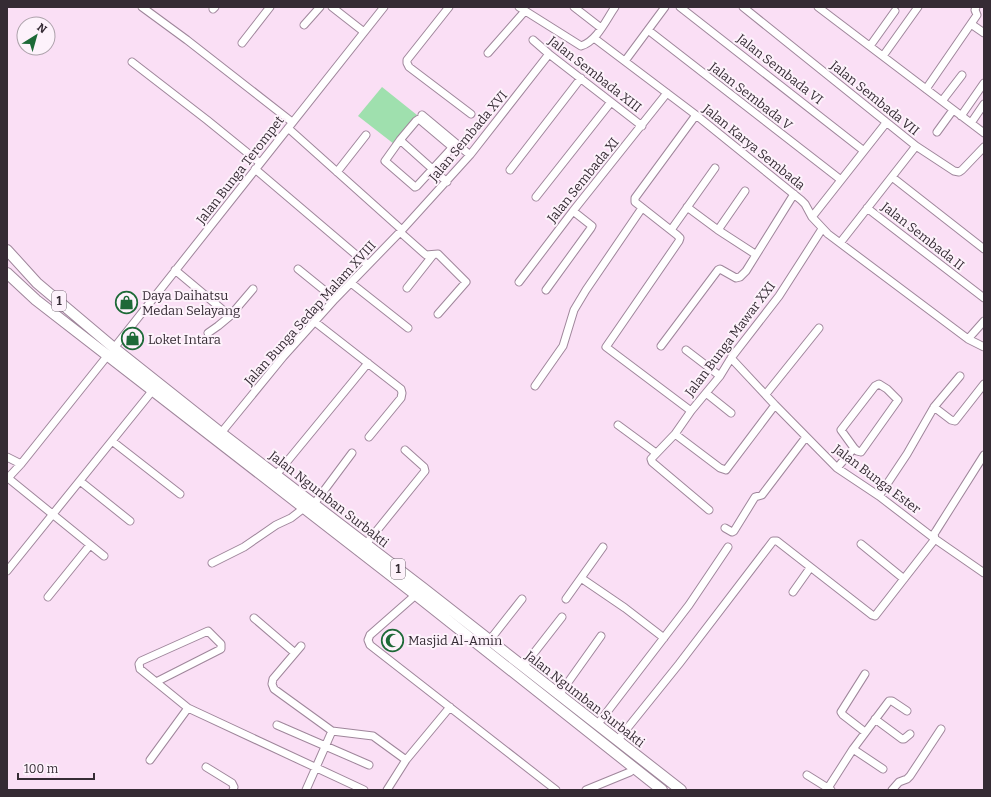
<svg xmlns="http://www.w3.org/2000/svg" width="991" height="797" viewBox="0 0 991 797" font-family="Bitter,serif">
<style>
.green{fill:#9fe0ae}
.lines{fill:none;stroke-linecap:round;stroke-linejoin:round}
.minor-casing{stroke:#9f869b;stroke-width:9}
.highway-casing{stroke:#9f869b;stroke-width:12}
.minor{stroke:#fff;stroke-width:7}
.highway{stroke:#fff;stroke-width:10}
.labels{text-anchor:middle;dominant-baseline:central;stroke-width:4;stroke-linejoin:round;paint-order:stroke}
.shield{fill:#fdf2fb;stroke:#716770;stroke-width:1}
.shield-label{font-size:12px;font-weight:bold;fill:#352b34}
.street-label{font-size:13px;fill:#352b34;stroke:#fdf2fb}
.poi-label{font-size:13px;fill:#352b34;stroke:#fdf2fb;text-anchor:start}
</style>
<rect width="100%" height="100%" fill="#fadff5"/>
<path class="green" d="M382,87L417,115L394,144L358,116Z"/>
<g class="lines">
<defs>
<path id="minor" d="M142,7L187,40L292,122
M332,7L364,32
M449,7L407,60V63L409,67L471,114
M519,7L581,46C597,41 606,20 615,7
M574,7L601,28
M680,7L864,151
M743,7L916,146L954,171L959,172L962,170L984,147
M818,7L984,133
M213,9L215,7
M971,24L984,33
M304,25L320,7
M648,30L841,180
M594,38L696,115L801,200L805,204L812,217L828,234L968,339L984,347
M533,40L549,54L642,126
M242,43L270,7
M870,46L895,11
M488,53L525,11
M883,56L918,7
M625,61L665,7
M132,62L207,120L260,163
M926,89L977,15L975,10L976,7
M942,101L962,75
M422,115L470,155
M961,116L984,83
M971,123L984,104
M288,128L402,230
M937,132L953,110
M400,140L385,161L415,187L417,186L450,150L451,148V146L419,119L416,121L400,140L447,182
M255,169L368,265
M510,170L581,78
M337,172L366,135
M892,177L984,249
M536,197L611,102
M687,207L718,230L755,254
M867,208L984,298
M812,217L886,123
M671,230L715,168
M718,230L745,191
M400,232L426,255L438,254L466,282L438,314
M840,243L916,146
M298,269L335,299
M175,270L230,316L253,289
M519,282L573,211L667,93
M351,283L408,328
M407,288L433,255
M546,290L591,228L592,226L573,211
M315,322L401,389L402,393L401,398L369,437
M208,333L218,326L230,316
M968,339L984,321
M661,346L718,270L720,269L736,278L740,277L746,271L794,194
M114,348L384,7
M686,350L720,376
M731,358L775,405L837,468L879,496L935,539L984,573
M535,386L563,346L574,310L586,290L642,208
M706,393L731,413
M766,394L819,328
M934,407L951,420L955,421L984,384
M691,411L606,347L679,241L680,238L677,235L635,202V198L696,115
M618,425L656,453
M221,433L283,357L335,299L402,230L470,155L549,54
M675,434L720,468L726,470L775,405
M112,441L180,494
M7,457L21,464
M837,468L854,448L841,430L875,386L879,384L887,389L898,400L861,452L857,451L854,448
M276,475L368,363
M8,478L104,556
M7,479L21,464L108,355
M80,481L130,521
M879,496L907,454L934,407L960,376
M314,504L352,453
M709,510L652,462L651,459L675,434L691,411L720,376L731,358L779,296L822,229
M725,528L732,532L734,531L755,497L762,495L806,437
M366,544L425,471L424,467L405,450
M861,544L904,579
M212,563L244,547L276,525L291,518L304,508
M7,571L153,390
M581,578L625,608L664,638
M419,592L370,635L368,640L370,645L556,790
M793,592L810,568
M48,597L90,545
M566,599L603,547
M254,618L295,653
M489,641L522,599
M301,646L273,679L272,684L274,689L332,731L373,736L406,760
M523,667L562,617
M865,674L841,712L843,715L865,732
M156,682L221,649V644L208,631L141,661L139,664L140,669L188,708L364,790
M559,695L601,636
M875,719L902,739H904L910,734
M277,725L369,765
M597,725L689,605L728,547
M617,741L679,664L773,541H777L872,615L875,616L935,539L934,534L936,531L984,455
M853,749L883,769
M150,760L188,708
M206,767L232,783L234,787L233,790
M807,775L831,790
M828,788L853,749L889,701H892L907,711
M306,790L332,731
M387,790L406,760L450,707
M586,790L630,772L635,768
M892,790L899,782L907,779L910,776L941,729"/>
<path id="highway" d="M7,250L37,283L114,348L221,433L423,588L681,790
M7,273L36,300L416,595L662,790"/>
</defs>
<use href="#minor" class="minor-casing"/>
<use href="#highway" class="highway-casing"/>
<use href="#minor" class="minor"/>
<use href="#highway" class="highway"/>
</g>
<defs>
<symbol id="shop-ring" viewBox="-11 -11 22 22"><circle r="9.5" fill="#fdf2fb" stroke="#1d6937" stroke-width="1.5"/><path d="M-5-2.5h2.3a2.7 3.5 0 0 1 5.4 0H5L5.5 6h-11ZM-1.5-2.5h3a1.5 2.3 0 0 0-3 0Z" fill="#1d6937"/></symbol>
<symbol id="mosque-ring" viewBox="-11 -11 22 22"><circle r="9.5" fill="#fdf2fb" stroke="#1d6937" stroke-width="1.5"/><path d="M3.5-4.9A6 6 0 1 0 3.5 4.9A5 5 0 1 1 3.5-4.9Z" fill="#1d6937"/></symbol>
</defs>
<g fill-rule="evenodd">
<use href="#shop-ring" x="114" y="290" width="25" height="25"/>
<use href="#shop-ring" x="120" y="326" width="25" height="25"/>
<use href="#mosque-ring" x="380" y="628" width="25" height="25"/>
</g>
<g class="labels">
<g class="shield">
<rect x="52" y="291" width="14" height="20" rx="3"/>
<rect x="391" y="559" width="14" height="20" rx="3"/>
</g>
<g class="shield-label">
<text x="59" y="301">1</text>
<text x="398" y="569">1</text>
</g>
<g class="street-label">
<text transform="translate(780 69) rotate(38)">Jalan Sembada VI</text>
<text transform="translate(595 74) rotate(38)">Jalan Sembada XIII</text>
<text transform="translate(751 96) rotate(38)">Jalan Sembada V</text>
<text transform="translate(875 98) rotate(39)">Jalan Sembada VII</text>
<text transform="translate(468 136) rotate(-50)">Jalan Sembada XVI</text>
<text transform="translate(754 147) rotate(39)">Jalan Karya Sembada</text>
<text transform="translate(240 170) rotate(-52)">Jalan Bunga Terompet</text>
<text transform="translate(583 180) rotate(-51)">Jalan Sembada XI</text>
<text transform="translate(923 236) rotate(38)">Jalan Sembada II</text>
<text transform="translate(310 313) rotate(-48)">Jalan Bunga Sedap Malam XVIII</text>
<text transform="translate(730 339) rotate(-53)">Jalan Bunga Mawar XXI</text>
<text transform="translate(877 479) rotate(37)">Jalan Bunga Ester</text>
<text transform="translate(329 499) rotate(38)">Jalan Ngumban Surbakti</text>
<text transform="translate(585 699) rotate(38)">Jalan Ngumban Surbakti</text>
</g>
<g class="poi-label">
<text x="142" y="295">Daya Daihatsu<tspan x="142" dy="15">Medan Selayang</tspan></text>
<text x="148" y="339">Loket Intara</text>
<text x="408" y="640">Masjid Al-Amin</text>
</g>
</g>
<rect width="991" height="797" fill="none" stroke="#352b34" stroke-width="16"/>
<g transform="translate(36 36) rotate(37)"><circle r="19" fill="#fdf2fb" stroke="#ada2ab"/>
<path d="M0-3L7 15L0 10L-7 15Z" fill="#1d6937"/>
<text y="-6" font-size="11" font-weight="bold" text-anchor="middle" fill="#352b34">N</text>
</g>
<path d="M18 773v6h76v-6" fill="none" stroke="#352b34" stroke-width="2"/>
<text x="24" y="773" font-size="12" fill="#352b34" stroke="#fdf2fb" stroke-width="3" paint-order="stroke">100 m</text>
</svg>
